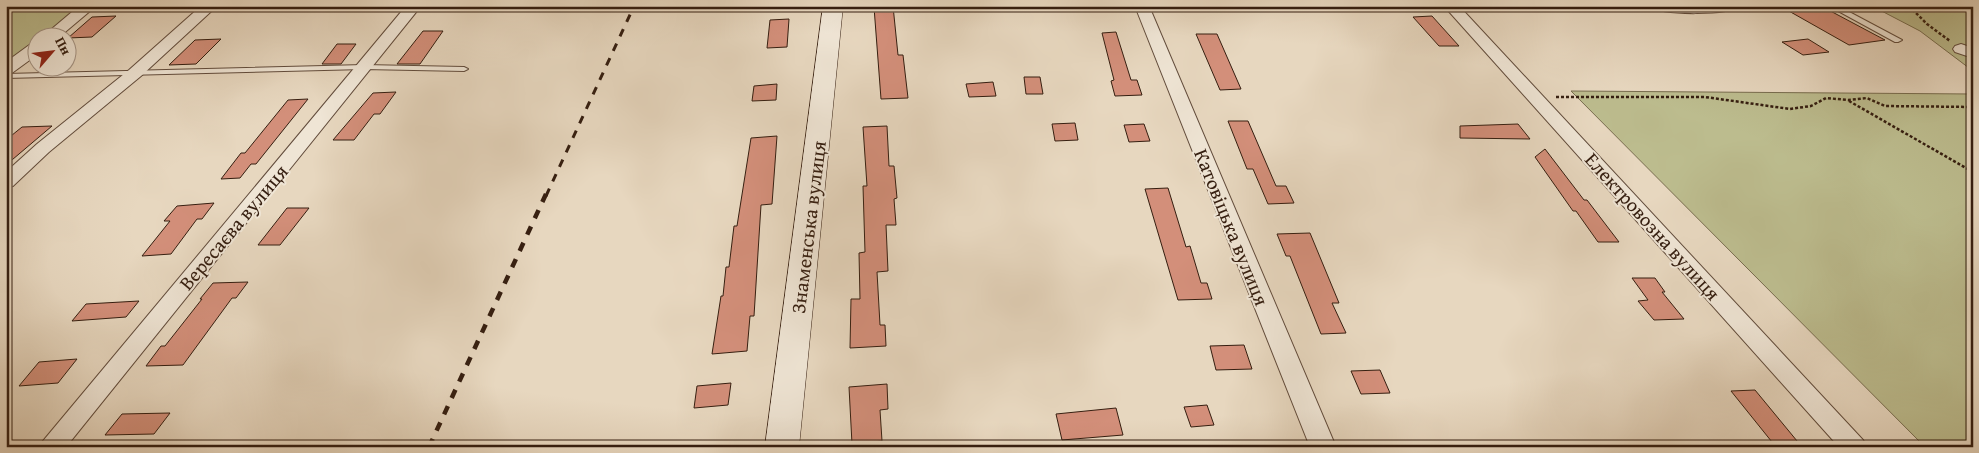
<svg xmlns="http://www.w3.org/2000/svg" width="1979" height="453" viewBox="0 0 1979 453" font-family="'Gentium Book Plus',serif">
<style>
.green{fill:#bcbc8e;stroke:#786d4f}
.building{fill:#d38f7a;stroke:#351e10}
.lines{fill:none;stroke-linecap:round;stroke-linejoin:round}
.service-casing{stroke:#624c3c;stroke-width:2}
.minor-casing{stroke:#624c3c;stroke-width:2}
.secondary-casing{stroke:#351e10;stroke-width:1}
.path{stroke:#351e10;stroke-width:2.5;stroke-dasharray:3 2;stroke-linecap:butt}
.service{fill:#efe5d5;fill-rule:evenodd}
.minor{fill:#efe5d5;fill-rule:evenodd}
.secondary{fill:#efe5d5;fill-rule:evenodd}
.rail-far1{stroke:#351e10;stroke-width:3;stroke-dasharray:8 8;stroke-linecap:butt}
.rail{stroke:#351e10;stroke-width:4.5;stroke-dasharray:9 9;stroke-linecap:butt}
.labels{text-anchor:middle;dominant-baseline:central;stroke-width:4;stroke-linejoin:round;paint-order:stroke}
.street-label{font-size:20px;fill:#351e10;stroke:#efe5d5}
</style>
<rect width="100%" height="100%" fill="#e7d7bf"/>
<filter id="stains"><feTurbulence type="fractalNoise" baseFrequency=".004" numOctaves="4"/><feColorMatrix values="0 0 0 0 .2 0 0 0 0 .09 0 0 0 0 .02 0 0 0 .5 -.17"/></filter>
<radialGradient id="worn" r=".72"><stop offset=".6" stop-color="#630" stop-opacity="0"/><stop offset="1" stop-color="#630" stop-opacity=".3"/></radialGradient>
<path class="green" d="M6,6H89L48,37L38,38L37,46L6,70Z
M1872,6H1973V71L1920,31Z
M1571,91L1973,94V447H1925Z"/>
<path class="building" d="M893,6L898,55H903L908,98L881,99L874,7Z
M1780,6H1821L1885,40L1849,45Z
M116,16L92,37L68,38L92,17Z
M1432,16L1459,46H1439L1413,17Z
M789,19L787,47L767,48L770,20Z
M423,31H443L420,64H397Z
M1116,32L1131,80H1137L1142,95L1115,96L1111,81L1114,80L1102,33Z
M1196,34H1217L1241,89L1220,90Z
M221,39L196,64L169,65L195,40Z
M1808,39L1829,52L1803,55L1782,42Z
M337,44H356L341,64H322Z
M1024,77H1040L1043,94H1026Z
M993,82L996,96L969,97L966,84Z
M777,84L776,100L752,101L754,86Z
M396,92L380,114H374L354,140H333L373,93Z
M308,99L256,164H251L240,178L221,179L241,153H245L288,100Z
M1228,121H1248L1276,186H1286L1294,203L1268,204L1253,169H1247Z
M1075,123L1078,140L1055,141L1052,124Z
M1144,124L1150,141L1129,142L1124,125Z
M1518,124L1530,139L1460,138V126Z
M52,126L6,165V140L22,127Z
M887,126L889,166H894L897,198L894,199L896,225H886L888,271L877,272L880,325H885L886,346L850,348L851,299H860L859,253L865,252L863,186H867L863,127Z
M777,136L772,204L761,205L754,316H750L747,351L712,354L721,296H723L726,267H729L734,226H737L751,138Z
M1545,149L1584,200H1587L1619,242H1598L1576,211H1573L1535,157Z
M1168,188L1186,247L1190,246L1201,283H1207L1212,299L1178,300L1145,189Z
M214,203L202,219H197L171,254L142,256L170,221H164L177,206Z
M287,208H309L280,245H258Z
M1310,233L1339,303H1332L1346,333L1321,334L1290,256H1286L1277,234Z
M1632,278H1655L1665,292H1662L1684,319L1654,320L1638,301L1648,300Z
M248,282L236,298H232L183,365L146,366L161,346H165L202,299H200L213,283Z
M139,301L126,317L72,321L86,304Z
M1244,345L1252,369L1216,370L1210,346Z
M77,359L58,383L19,386L39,362Z
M1380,370L1390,393L1361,394L1351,371Z
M731,383L728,405L694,408L697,386Z
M887,384L888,409L880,410L882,441L852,444L849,387Z
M1755,390L1802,447H1776L1731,391Z
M1207,405L1214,425L1191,427L1184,407Z
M1116,408L1123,435L1062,440L1056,414Z
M170,413L154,434L105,435L122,414Z"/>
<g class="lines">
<defs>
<path id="service" d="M1648,6L1684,9L1743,6C1728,15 1663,16 1648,6Z
M1829,6H1838L1902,40L1898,42H1895Z
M364,65L464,67L468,69L464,71L364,69L6,78V74Z"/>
<path id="minor" d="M79,6H96L58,38H41Z
M201,6H217L141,76L49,152L13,186L6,188V172L37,144L129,70Z
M406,6H421L66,447H38Z
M1135,6H1149L1336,447H1310Z
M1444,6H1459L1863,440L1867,447H1839Z
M38,41V54L12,73L6,75V62L32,43Z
M1961,44L1973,48V58L1955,52L1953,49L1955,46Z"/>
<path id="secondary" d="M823,6H843L799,447H765Z"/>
</defs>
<use href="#service" class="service-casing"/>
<use href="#minor" class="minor-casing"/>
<use href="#secondary" class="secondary-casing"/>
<path class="path" d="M1909,6L1927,24L1950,41
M1556,97H1705L1790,109L1811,106L1826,98L1848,100L1867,98L1885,106L1973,107
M1849,101L1973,172"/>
<use href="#service" class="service"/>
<use href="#minor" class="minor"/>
<use href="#secondary" class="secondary"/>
<path class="rail-far1" d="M546,196L634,6"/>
<path class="rail" d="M429,447L546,194"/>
</g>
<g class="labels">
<g class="street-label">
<text transform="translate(1653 226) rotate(48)">Електровозна вулиця</text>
<text transform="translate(233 227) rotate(-50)">Вересаєва вулиця</text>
<text transform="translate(808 227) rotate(-83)">Знаменська вулиця</text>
<text transform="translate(1232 227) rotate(68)">Катовіцька вулиця</text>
</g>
</g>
<rect width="1979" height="453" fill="none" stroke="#e7d7bf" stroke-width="25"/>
<rect x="8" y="8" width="1964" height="438" fill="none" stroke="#351e10" stroke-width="2.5"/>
<rect x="12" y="12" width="1954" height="428" fill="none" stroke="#351e10"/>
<g transform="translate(52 52) rotate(62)"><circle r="24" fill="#efe5d5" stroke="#a59586"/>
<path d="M0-4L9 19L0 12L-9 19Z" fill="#8f2418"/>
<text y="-8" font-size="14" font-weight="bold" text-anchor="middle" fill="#351e10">Пн</text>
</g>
<rect width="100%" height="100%" filter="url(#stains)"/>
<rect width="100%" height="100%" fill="url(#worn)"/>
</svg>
